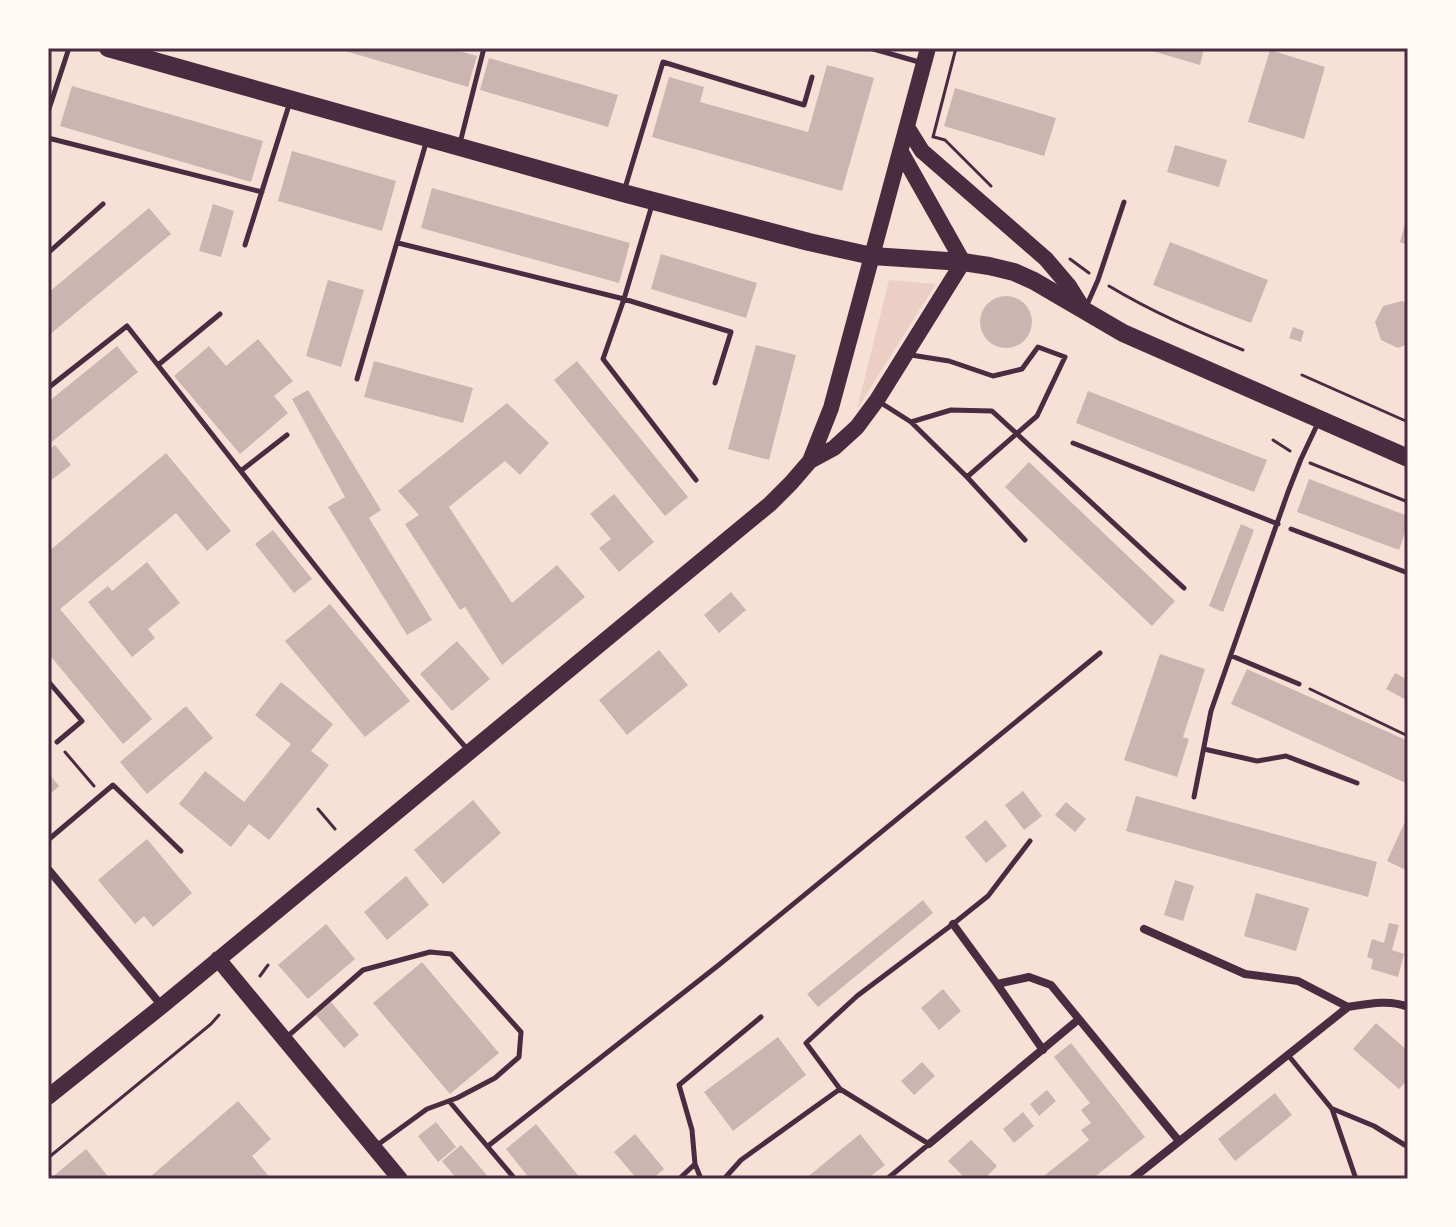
<svg xmlns="http://www.w3.org/2000/svg" width="1456" height="1227" viewBox="0 0 1456 1227" font-family="'DejaVu Sans',sans-serif">
<style>
.green{fill:#ebcfc5}
.building{fill:#ccb4b1}
.lines{fill:none;stroke-linecap:round;stroke-linejoin:round}
.path{stroke:#4a2c40;stroke-width:3}
.service{stroke:#4a2c40;stroke-width:5}
.minor{stroke:#4a2c40;stroke-width:8}
.secondary{stroke:#4a2c40;stroke-width:16}
.primary{stroke:#4a2c40;stroke-width:18}
.neatline{fill:none;stroke:#4a2c40;stroke-width:3}
</style>
<rect width="100%" height="100%" fill="#f7e1d7"/>
<path class="green" d="M889,280L936,284L857,409Z"/>
<path class="building" d="M335,48H449L477,56L468,87Z
M1142,48H1204L1200,65Z
M1270,50L1325,67L1304,139L1248,122Z
M489,58L618,95L608,127L480,90Z
M827,65L874,78L842,191L652,137L669,77L704,87L700,102L808,132Z
M72,86L263,141L251,182L60,126Z
M955,88L1056,118L1044,156L944,126Z
M1175,145L1227,160L1219,187L1167,172Z
M292,151L396,181L382,231L278,201Z
M432,188L630,243L619,283L421,228Z
M213,204L234,211L221,257L199,251Z
M149,208L171,234L48,336V293Z
M1407,217H1408V245L1400,242Z
M1170,242L1268,280L1251,323L1153,285Z
M661,254L757,283L746,318L651,289Z
M328,280L364,290L341,367L306,356Z
M980 322a26 26 0 1 1 52 0a26 26 0 1 1-52 0Z
M1402,301L1408,304V344L1398,348L1381,340L1375,322L1383,306Z
M1293,327L1304,331L1301,342L1289,338Z
M258,339L293,381L274,396L288,413L240,454L174,376L209,346L226,366Z
M756,345L796,355L769,460L728,449Z
M117,346L138,372L48,445V402Z
M374,361L473,388L463,423L364,397Z
M577,361L688,497L665,516L554,380Z
M308,390L381,510L369,518L432,620L407,635L328,507L345,497L292,399Z
M1088,391L1267,460L1254,492L1076,423Z
M507,403L549,443L520,475L505,461L449,507L512,603L557,565L585,597L502,665L465,607L460,610L405,524L419,515L398,491Z
M55,445L71,465L50,481L48,478V450Z
M166,453L231,531L207,551L176,513L60,609L152,719L123,744L48,653V552Z
M1029,462L1175,601L1152,626L1005,487Z
M1309,479L1408,516V524L1399,550L1297,512Z
M614,494L654,542L619,572L599,548L611,539L590,514Z
M1241,524L1254,530L1223,612L1209,606Z
M273,530L312,579L294,593L255,544Z
M147,562L180,603L148,629L155,638L132,657L88,602L108,586L112,591Z
M731,592L746,610L719,633L704,615Z
M330,604L410,701L365,737L285,641Z
M457,641L490,679L452,711L420,674Z
M659,650L688,685L627,735L599,700Z
M1160,654L1205,669L1183,737L1189,739L1177,777L1124,760Z
M1247,669L1408,741V784L1231,704Z
M1395,673L1408,680V701L1386,689Z
M281,682L333,724L311,751L329,765L269,840L249,824L231,847L179,804L205,771L244,802L291,744L255,715Z
M186,706L213,738L147,794L120,762Z
M48,773L59,786L48,796Z
M1023,791L1042,816L1024,830L1005,805Z
M1136,796L1377,862L1368,897L1126,831Z
M473,800L501,833L443,884L414,850Z
M1066,802L1086,819L1075,832L1055,815Z
M1408,815V871L1387,861Z
M986,820L1007,846L986,863L965,837Z
M147,839L192,893L153,927L144,916L135,924L98,880Z
M406,876L429,905L387,940L364,912Z
M1175,880L1194,886L1183,921L1164,915Z
M1256,893L1309,908L1296,951L1244,936Z
M923,900L933,913L818,1007L807,994Z
M1389,923L1399,925L1392,950L1404,954L1398,977L1371,969L1373,959L1367,957L1372,939L1384,943Z
M326,924L355,959L308,999L278,965Z
M422,962L499,1053L450,1094L373,1003Z
M943,989L961,1011L939,1030L921,1008Z
M331,1002L359,1035L344,1048L316,1015Z
M1376,1023L1408,1051V1079L1399,1089L1353,1049Z
M778,1037L806,1075L733,1131L704,1092Z
M1071,1043L1145,1137L1092,1179H1040L1089,1140L1081,1130L1091,1123L1081,1110L1090,1103L1054,1057Z
M922,1062L935,1076L914,1095L901,1081Z
M1047,1090L1056,1101L1039,1116L1030,1104Z
M1275,1093L1292,1115L1235,1161L1218,1139Z
M238,1101L271,1139L252,1156L271,1179H152L150,1177Z
M1023,1112L1034,1126L1014,1143L1003,1129Z
M436,1122L456,1147L438,1162L418,1136Z
M536,1124L581,1179H530L506,1149Z
M635,1134L664,1169L652,1179H637L614,1152Z
M860,1134L885,1165L867,1179H805Z
M971,1140L997,1166L984,1179H966L948,1161Z
M461,1145L490,1179H457L442,1161Z
M86,1149L110,1179H50Z"/>
<g class="lines">
<path class="path" d="M933,137L956,48
M934,137L945,140L991,186
M1070,259L1089,273
M1109,286C1152,312 1197,331 1243,350
M1302,375L1408,422
M1273,440L1290,451
M1310,463L1408,502
M1310,689L1408,736
M65,752L94,786
M318,809L335,829
M260,976L268,965
M48,1158L211,1024L219,1015"/>
<path class="service" d="M870,48L919,62
M48,112L69,48
M48,138L262,192
M460,143L484,48
M625,188L663,62L804,105L812,77
M398,243L624,299L652,205
M245,245L289,105
M48,253L103,204
M1086,307L1098,280L1124,202
M911,355L949,361L993,376L1022,369L1038,347L1065,357L1037,416L967,477
M158,365L220,314
M357,379L426,143
M48,388L127,326C240,468 348,614 468,750
M878,401L911,422L967,477L1025,540
M911,422L951,410L992,411L1184,588
M1073,443L1278,524
M242,470L287,435
M696,480L603,359L624,299L731,332L715,383
M1291,529L1408,573
M1232,656L1299,684
M48,681L82,721L57,742
M1204,749L1257,761L1286,756L1357,783
M1194,797L1211,711L1288,492L1301,459L1318,423
M48,840L113,785L181,851
M288,1036L363,970L430,952L451,954L521,1032L519,1057L495,1078L457,1098L427,1109L376,1146
M1288,1055L1332,1109L1356,1179
M449,1101L515,1179
M1333,1109L1374,1126L1408,1147
M488,1146L720,964L1100,653
M695,1164L701,1179
M679,1179L695,1164L692,1130L679,1085L761,1017
M724,1179L741,1160L840,1089
M887,1179L929,1144L840,1089L806,1043L857,996L953,924L988,896L1030,841"/>
<path class="minor" d="M48,869L162,1006
M953,924L997,984L1029,977L1051,985L1179,1141
M1144,929L1245,974L1298,981L1348,1007
M997,984L1043,1050
M929,1144L1079,1019
M1132,1179L1348,1007C1367,1004 1390,999 1408,1007"/>
<path class="secondary" d="M907,127L922,151L1046,259L1069,286L1084,310
M810,461L834,448L857,427L877,400L963,262L901,152
M218,959L400,1179
M48,1097L162,1006L770,504L791,483L810,461L831,408L928,48"/>
<path class="primary" d="M108,48L623,193L809,242L872,256L963,262L989,266L1014,272L1034,281L1123,333L1408,458"/>
</g>
<rect width="1456" height="1227" fill="none" stroke="#fffaf5" stroke-width="100"/>
<rect x="50" y="50" width="1356" height="1127" class="neatline"/>
</svg>
